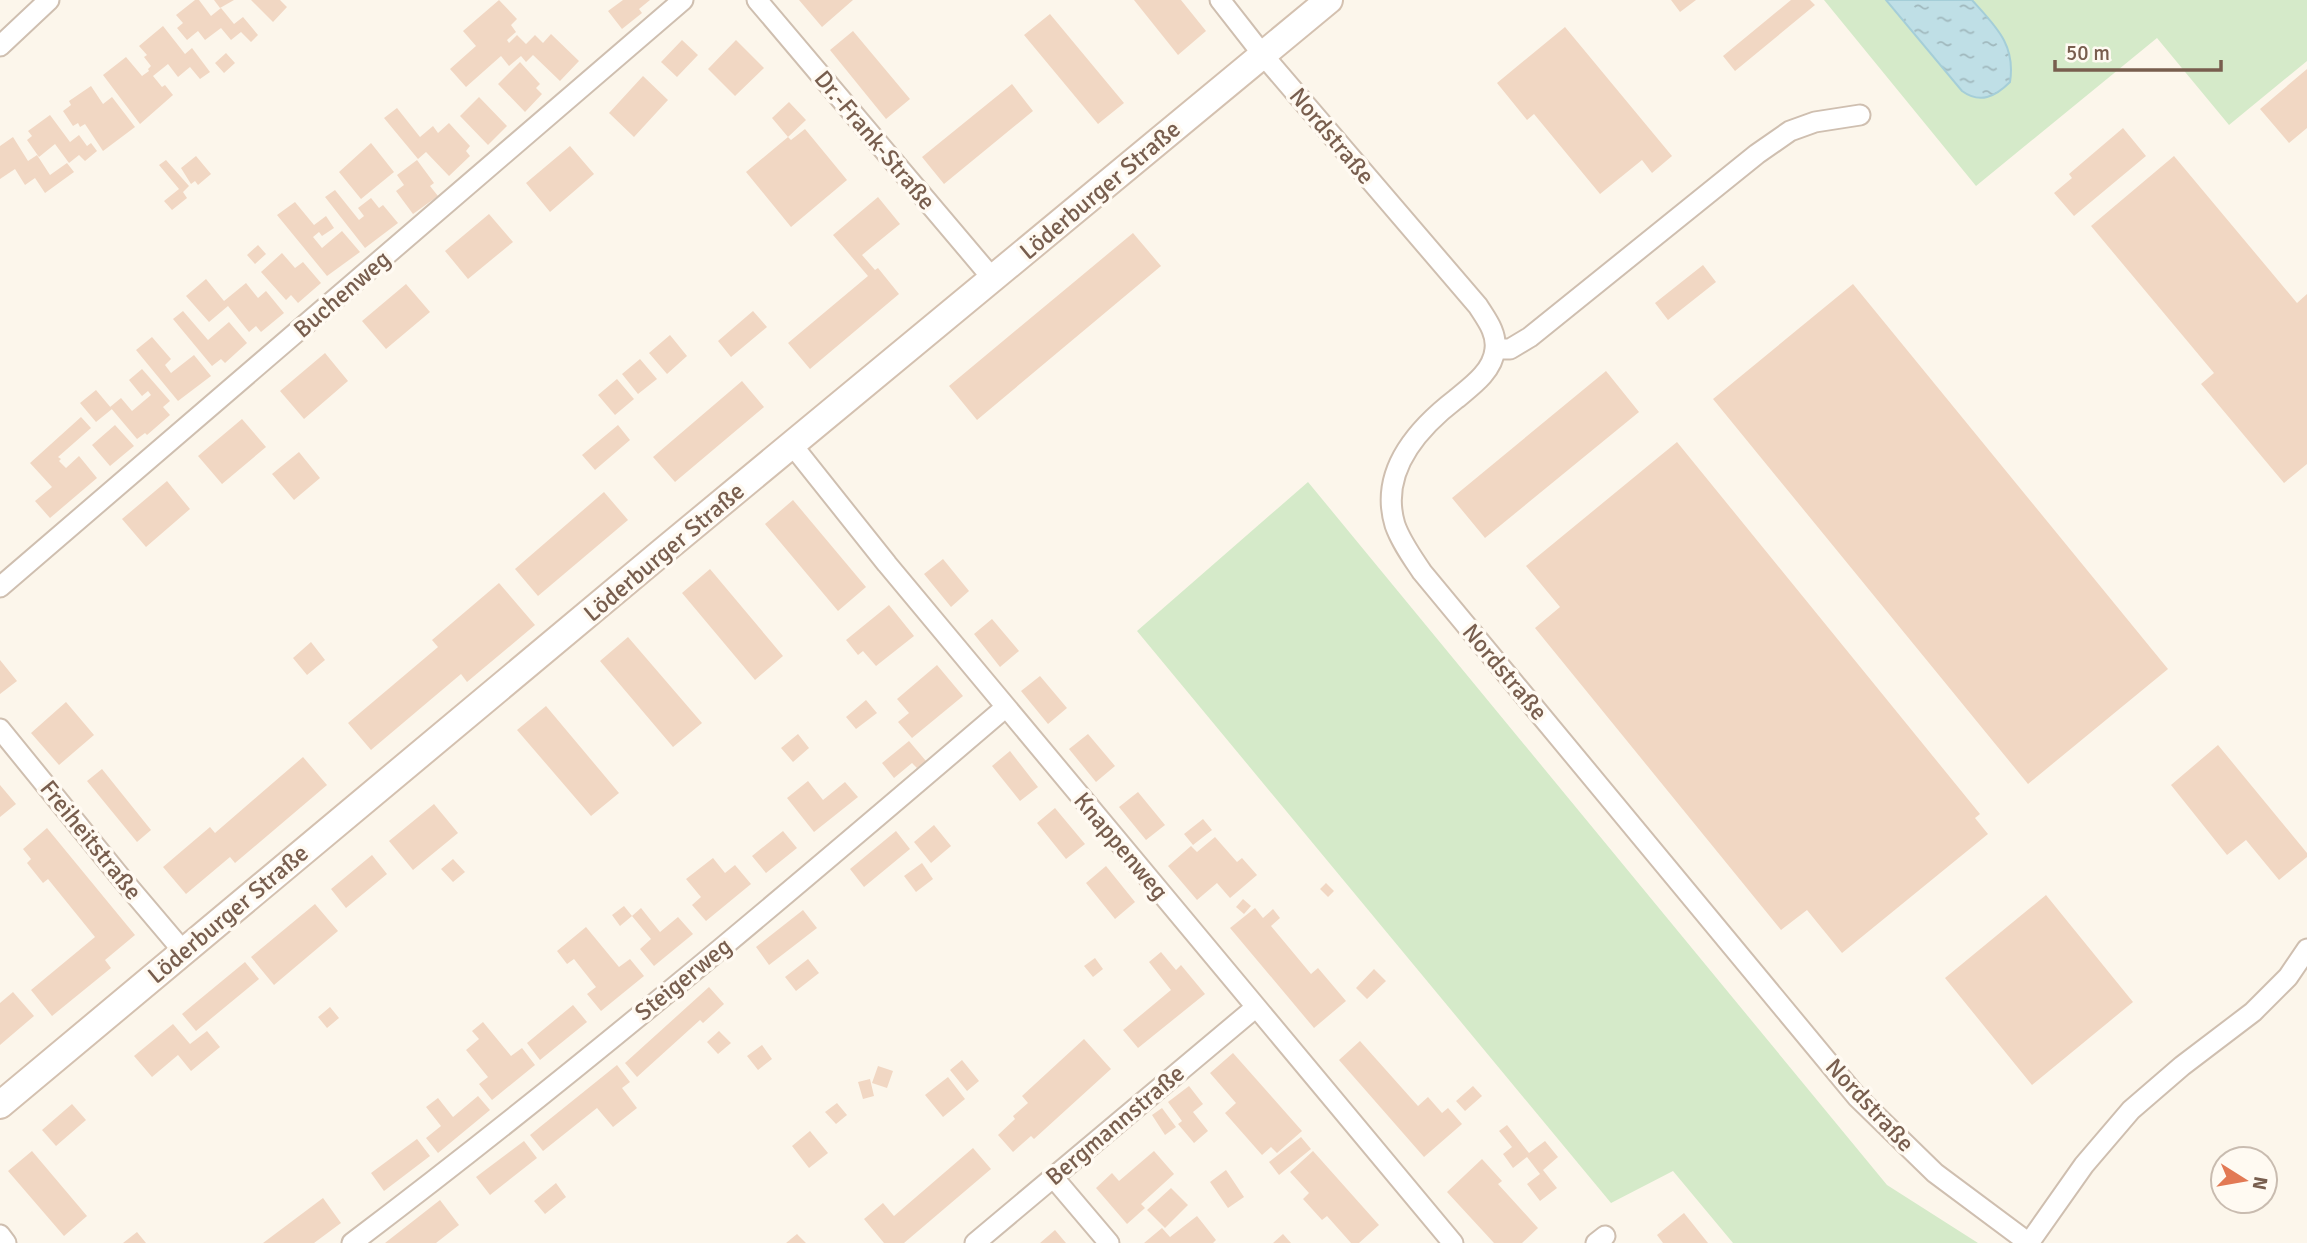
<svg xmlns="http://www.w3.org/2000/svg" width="2307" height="1243" viewBox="0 0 2307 1243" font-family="Signika,sans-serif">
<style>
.green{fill:#d5eac9}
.water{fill:url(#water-ripples);stroke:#a5ced8;stroke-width:2}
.building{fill:#f1d7c3}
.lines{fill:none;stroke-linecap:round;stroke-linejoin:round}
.street-casing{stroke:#cfbfb0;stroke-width:23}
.secondary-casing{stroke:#d4c1b0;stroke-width:30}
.street{stroke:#fff;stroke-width:19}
.secondary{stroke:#fff;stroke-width:26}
.labels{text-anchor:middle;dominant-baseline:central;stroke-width:7;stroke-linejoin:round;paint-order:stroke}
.street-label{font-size:24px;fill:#785e4e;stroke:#fffaf2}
</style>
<defs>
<pattern id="water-ripples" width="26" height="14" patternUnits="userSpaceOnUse" patternTransform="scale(1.75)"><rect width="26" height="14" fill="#bfdfe6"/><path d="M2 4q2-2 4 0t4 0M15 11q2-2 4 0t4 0" fill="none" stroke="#a0b8bd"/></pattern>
</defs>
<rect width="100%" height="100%" fill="#fcf6eb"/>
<path class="green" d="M1824,0H2307V61L2229,125L2157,38L1976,186Z
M1308,482L1887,1185L1978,1243H1733L1673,1171L1611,1203L1137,631Z"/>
<path class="water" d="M1886,0H1972C1995,26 2016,44 2010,82C1995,97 1980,104 1962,91Z"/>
<path class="building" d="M195,0H199L211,16L221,8L234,24L243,17L258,35L251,42L241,32L231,40L221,28L205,40L198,31L187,40L177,28L183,23L176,15Z
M214,0H234L220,8Z
M251,0H280L287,7L273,22Z
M499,0L517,19L511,25L516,32L507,40L509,43L517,35L526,44L535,35L543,43L551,34L579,61L560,81L533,55L526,62L521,56L509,66L501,56L466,87L450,69L476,46L463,31Z
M623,0H650L639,9L642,13L622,29L608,11Z
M799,0H853L822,27Z
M1134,0H1181L1206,31L1178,55Z
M1671,0H1696L1680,12Z
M1791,0H1810L1815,5L1735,71L1723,56Z
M1050,14L1124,103L1098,124L1024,35Z
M163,26L185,54L192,48L210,72L200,79L190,67L178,77L168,64L153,76L162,87L165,85L173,95L140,124L103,75L126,57L142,76L149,71L148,69L151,66L144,57L147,55L139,46Z
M1565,27L1672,156L1652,173L1642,160L1600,194L1534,114L1527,120L1497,83Z
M853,31L910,99L886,119L830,50Z
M682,40L698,55L677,77L661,62Z
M736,40L764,68L735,96L708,69Z
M226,53L235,63L224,73L215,63Z
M520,62L540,84L536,88L542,94L525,112L498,84Z
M2307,69V128L2289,143L2260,109Z
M643,76L668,100L634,137L609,113Z
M1012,84L1033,111L944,184L922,157Z
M91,86L103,104L112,97L135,127L103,151L85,124L80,127L78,123L73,126L63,111L71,105L69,101Z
M479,97L507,126L488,145L460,116Z
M789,102L806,120L788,137L772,118Z
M397,108L420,137L433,126L438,133L449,123L470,146L466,151L470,156L449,176L426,152L418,159L384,118Z
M50,115L70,142L79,135L87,146L91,143L97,151L85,161L79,155L69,163L55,144L39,157L27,140L32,136L28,131Z
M2123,128L2146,156L2074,216L2054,193L2072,178L2069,174Z
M805,129L847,180L791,227L746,172L788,137L791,140Z
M13,137L28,161L37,155L50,175L67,163L74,172L45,193L35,178L25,185L15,169L0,179V146Z
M371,143L394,172L361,199L339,172Z
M570,146L594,174L550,212L526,183Z
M196,156L211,174L198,185L195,181L191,184L181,168Z
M2174,156L2297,303L2307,294V464L2284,483L2201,384L2214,373L2091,226Z
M166,160L189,186L183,192L187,198L172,210L164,201L179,189L159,165Z
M417,160L434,183L430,186L438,196L413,214L396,191L404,185L397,175Z
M335,190L359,220L364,216L358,208L371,198L379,208L383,205L398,223L365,248L325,197Z
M878,197L900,224L862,255L875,270L878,268L899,294L810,369L788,343L868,276L833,235Z
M295,202L314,225L326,216L334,228L322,236L319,232L313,237L322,248L342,231L360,252L327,276L277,215Z
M489,214L513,242L468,279L445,251Z
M1133,233L1161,266L977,420L949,386Z
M258,245L266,254L255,264L247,255Z
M282,253L295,268L303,262L321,283L298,303L291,295L286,300L261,272Z
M1703,265L1716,282L1668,320L1655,303Z
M206,279L224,301L246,283L258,298L266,291L284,313L261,332L256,326L249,332L228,306L209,322L186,296Z
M406,284L430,312L386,349L362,321Z
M1853,284L2168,669L2028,784L1713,399Z
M183,311L208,340L229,322L247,343L225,363L221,359L212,366L173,319Z
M753,311L767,327L731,357L718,341Z
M670,335L687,356L667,374L649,353Z
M152,337L171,359L165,365L171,373L194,355L211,376L178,401L136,350Z
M325,353L348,381L304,419L280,391Z
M640,359L657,379L638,394L622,374Z
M142,369L170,401L163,407L170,415L147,435L145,433L137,439L110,407L121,398L132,411L151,395L148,391L142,396L129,380Z
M1606,371L1639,412L1485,538L1452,498Z
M617,379L634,399L615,415L598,395Z
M742,381L764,407L675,482L653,457Z
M96,390L112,409L96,422L80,403Z
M81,417L91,428L58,457L61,459L59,461L66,468L79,456L97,478L50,518L35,501L52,487L30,463Z
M242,419L266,447L222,484L198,456Z
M115,425L134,446L110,466L92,445Z
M618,425L630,440L595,470L582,455Z
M1677,442L1980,814L1975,818L1988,834L1842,953L1807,910L1781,930L1535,628L1560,607L1526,566Z
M299,452L320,478L294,500L272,474Z
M167,481L190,509L146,547L122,519Z
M604,492L628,520L538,596L515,569Z
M793,500L866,587L838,611L765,524Z
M943,559L969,591L951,607L924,574Z
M710,569L783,656L755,680L682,593Z
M499,583L535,625L467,682L461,674L371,750L348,723L438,647L432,640Z
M889,605L914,636L876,666L863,651L858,655L846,640Z
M992,619L1019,651L1000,667L974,634Z
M628,637L702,723L673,747L600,661Z
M311,642L325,660L307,675L293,658Z
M0,660L17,681L0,694Z
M937,665L963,696L912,738L898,722L909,713L897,699Z
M1040,676L1067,708L1048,724L1021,691Z
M866,700L877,713L856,729L846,717Z
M66,702L94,735L59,765L31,733Z
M546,706L619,793L591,816L517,730Z
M798,734L809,748L793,762L781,748Z
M1088,734L1115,766L1096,782L1069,749Z
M909,741L926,761L917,768L912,763L894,778L882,763Z
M2218,745L2307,853V857L2279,880L2246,840L2227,855L2171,785Z
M1010,751L1038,787L1020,801L992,766Z
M303,757L327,785L235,863L230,857L186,894L163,867L210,827L215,833Z
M102,769L151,830L137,842L87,781Z
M808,781L823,800L845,782L858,797L814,832L787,798Z
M0,785L16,804L0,817Z
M1138,792L1165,825L1146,840L1119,807Z
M434,804L458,833L413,870L389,841Z
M1055,808L1085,844L1066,859L1037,823Z
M1203,819L1212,830L1193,845L1184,834Z
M934,825L951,846L931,863L914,842Z
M47,828L135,935L105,960L111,968L52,1016L31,990L95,937L48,879L43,883L27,863L31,859L23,849Z
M783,831L797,848L766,873L752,856Z
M896,831L910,849L864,887L850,869Z
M1215,837L1237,862L1242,858L1257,875L1230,898L1217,883L1197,900L1168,866L1191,846L1197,852Z
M372,855L387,874L346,908L331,889Z
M713,858L725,873L735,865L751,884L706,921L692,905L701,897L686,879Z
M453,859L465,872L453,882L441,869Z
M922,863L933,879L916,892L904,876Z
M1106,866L1135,902L1115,919L1086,883Z
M1326,883L1334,891L1328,897L1320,889Z
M2046,895L2133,1002L2032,1085L1945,978Z
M1243,899L1251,906L1244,914L1236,907Z
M315,904L338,931L274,985L251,957Z
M624,906L632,916L620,926L612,915Z
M641,908L660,932L678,917L693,934L654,966L640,949L651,939L632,916Z
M1255,908L1263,918L1273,909L1280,918L1271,926L1311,974L1318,968L1346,1001L1314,1028L1230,928Z
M803,910L817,928L769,965L756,947Z
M586,927L619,967L630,959L644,976L601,1011L587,994L596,987L574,959L567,964L557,951Z
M1161,952L1176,970L1181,965L1205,994L1138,1048L1123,1030L1171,990L1149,962Z
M1095,958L1103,969L1093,977L1084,966Z
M808,959L819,973L796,991L785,977Z
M245,962L259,979L196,1031L182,1014Z
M1374,969L1386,981L1367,999L1356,988Z
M709,987L724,1004L703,1023L700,1020L637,1077L625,1063Z
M13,992L34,1016L0,1045V1003Z
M573,1005L587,1022L540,1060L527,1043Z
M330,1007L339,1018L327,1028L318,1017Z
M483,1022L511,1056L522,1048L535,1065L492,1100L479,1084L488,1077L466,1050L479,1039L472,1031Z
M173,1024L190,1044L207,1031L220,1047L191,1071L178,1055L152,1077L134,1056Z
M719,1031L731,1043L718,1054L707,1042Z
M1084,1039L1111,1069L1034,1139L1031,1136L1013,1152L998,1135L1015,1119L1013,1116L1028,1103L1022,1096Z
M1360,1041L1418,1106L1428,1097L1442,1113L1448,1108L1462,1124L1424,1157L1339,1060Z
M762,1045L772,1059L758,1070L747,1056Z
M1233,1053L1302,1131L1277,1153L1271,1147L1262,1155L1225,1113L1236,1103L1210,1073Z
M962,1060L979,1081L967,1091L950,1070Z
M617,1065L630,1082L622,1088L637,1108L613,1127L597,1108L543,1151L530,1135Z
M878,1066L893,1071L887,1088L872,1083Z
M948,1077L965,1099L943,1117L925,1095Z
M870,1079L874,1096L863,1099L858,1082Z
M1189,1086L1203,1104L1193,1112L1208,1131L1194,1143L1178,1124L1182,1121L1168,1102Z
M1473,1086L1482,1096L1465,1111L1456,1101Z
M478,1096L490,1110L438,1153L426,1138L441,1126L426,1107L438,1098L453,1117Z
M837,1103L847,1115L836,1124L825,1112Z
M72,1104L86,1120L56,1146L42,1130Z
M1162,1108L1176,1127L1165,1135L1152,1115Z
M1507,1125L1529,1153L1545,1141L1558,1157L1543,1170L1557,1188L1540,1201L1527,1184L1540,1174L1527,1157L1513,1168L1503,1154L1512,1147L1499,1131Z
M810,1131L828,1153L809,1168L792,1146Z
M1301,1137L1311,1149L1279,1175L1269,1162Z
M417,1139L430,1156L384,1191L371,1173Z
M524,1141L537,1158L490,1195L476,1177Z
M973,1148L991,1169L904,1243H884L864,1219L883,1203L894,1216Z
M32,1151L87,1216L64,1236L8,1171Z
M1154,1151L1174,1174L1141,1204L1145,1208L1127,1224L1096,1188L1112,1173L1119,1181Z
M1313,1151L1379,1225L1359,1243H1351L1327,1216L1322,1220L1303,1199L1309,1193L1290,1172Z
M1482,1159L1502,1181L1498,1184L1538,1228L1522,1243H1494L1447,1192Z
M1226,1170L1244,1197L1228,1208L1210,1182Z
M556,1183L566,1197L545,1214L534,1201Z
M1171,1188L1188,1205L1165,1228L1147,1210Z
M323,1198L341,1223L314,1243H263Z
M440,1200L459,1225L436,1243H385Z
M1684,1213L1708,1243H1663L1657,1235Z
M1197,1216L1216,1240L1213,1243H1144L1162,1228L1170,1237Z
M1055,1230L1066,1243H1040Z
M137,1232L146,1243H123Z
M797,1234L806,1243H786Z
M1283,1234L1291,1243H1273Z"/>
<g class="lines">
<defs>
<path id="street" d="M757,0L993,279
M1220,0L1263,55L1478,306C1486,319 1497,332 1495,349C1493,371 1472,386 1456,399C1417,429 1379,472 1395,525C1401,542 1412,557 1422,572L1857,1097L1935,1173L2029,1243
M0,46L49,0
M1495,349H1510L1530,337L1757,154L1790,131L1815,122L1860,115
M793,446L887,564L1453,1243
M0,587L683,0
M0,729L122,879L183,951
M1053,1177L1109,1243
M0,1235L6,1243
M352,1243C577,1073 792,890 1006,707
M975,1243L1255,1008
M1596,1243L1605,1236
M2029,1243L2084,1165L2131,1110L2182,1066L2253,1012L2288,977L2307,949"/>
<path id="secondary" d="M0,1105L662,552L1329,0"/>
</defs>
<use href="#street" class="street-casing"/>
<use href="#secondary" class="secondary-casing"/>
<use href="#street" class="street"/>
<use href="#secondary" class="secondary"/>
</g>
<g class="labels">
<g class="street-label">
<text transform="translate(1332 136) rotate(50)">Nordstraße</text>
<text transform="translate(875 140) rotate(50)">Dr.-Frank-Straße</text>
<text transform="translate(1100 190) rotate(-40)">Löderburger Straße</text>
<text transform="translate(342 294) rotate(-41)">Buchenweg</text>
<text transform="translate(664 552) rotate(-40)">Löderburger Straße</text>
<text transform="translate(1505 672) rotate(50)">Nordstraße</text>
<text transform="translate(91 840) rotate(51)">Freiheitstraße</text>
<text transform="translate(1121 846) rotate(50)">Knappenweg</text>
<text transform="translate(228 914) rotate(-40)">Löderburger Straße</text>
<text transform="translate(683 979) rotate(-39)">Steigerweg</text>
<text transform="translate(1870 1105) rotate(47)">Nordstraße</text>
<text transform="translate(1115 1125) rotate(-40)">Bergmannstraße</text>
</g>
</g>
<g transform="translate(2244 1180) rotate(101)"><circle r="33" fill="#fffaf2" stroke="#c9bcb0" stroke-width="2"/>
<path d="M0-5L12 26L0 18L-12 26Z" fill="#e27954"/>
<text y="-10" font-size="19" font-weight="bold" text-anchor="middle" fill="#785e4e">N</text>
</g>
<path d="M2055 60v10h166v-10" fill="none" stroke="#785e4e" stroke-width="3.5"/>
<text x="2066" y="60" font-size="21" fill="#785e4e" stroke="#fffaf2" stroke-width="5" paint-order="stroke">50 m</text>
</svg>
